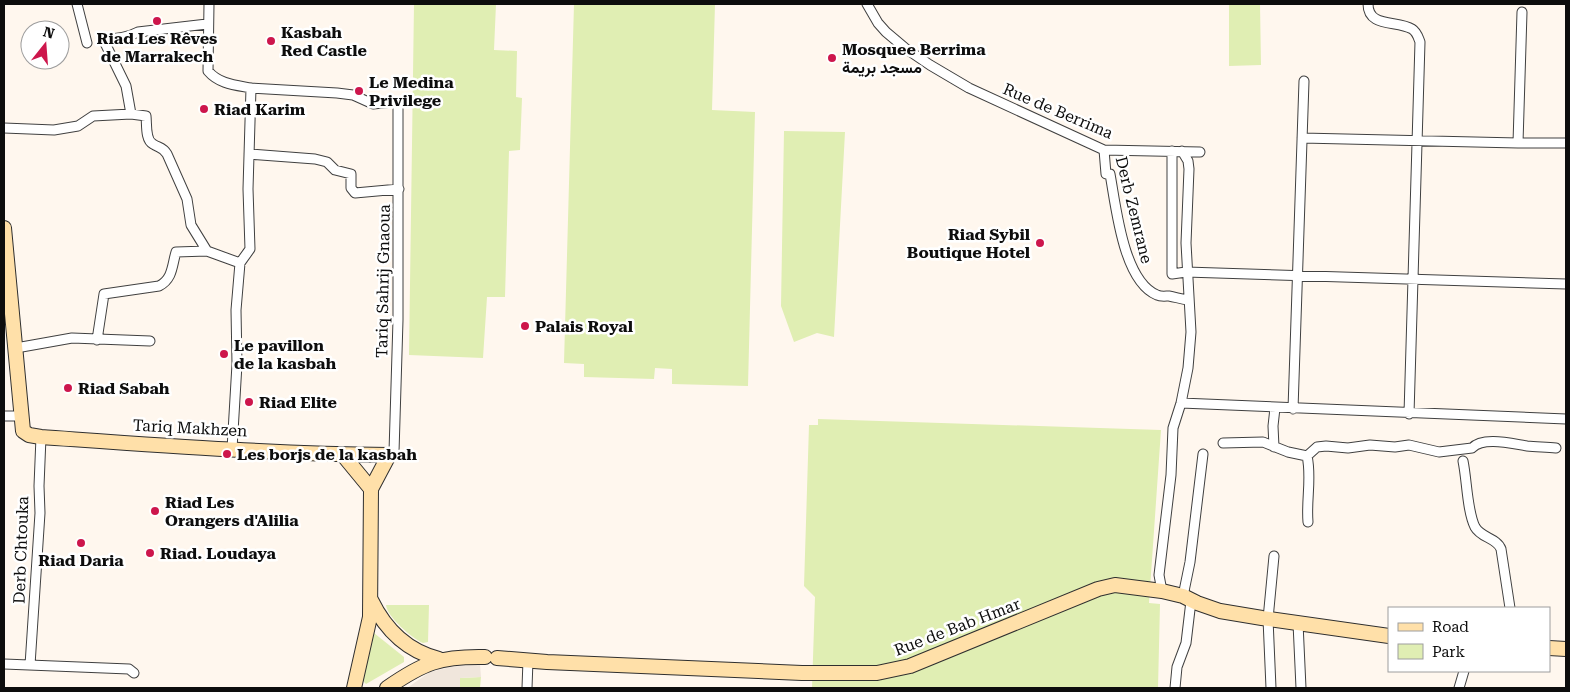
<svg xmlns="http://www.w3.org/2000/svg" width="1570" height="692" viewBox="0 0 1570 692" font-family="'Roboto Serif',Vazirmatn,serif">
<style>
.green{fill:#e0eeb3}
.plaza{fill:#f0e6dc}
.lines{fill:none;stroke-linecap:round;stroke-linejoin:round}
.street-casing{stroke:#404040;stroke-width:11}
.secondary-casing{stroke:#2f2f2f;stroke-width:16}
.street{stroke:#fff;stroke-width:9}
.secondary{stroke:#ffe0a9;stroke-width:14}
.poi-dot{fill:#cd164c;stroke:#fff;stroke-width:2}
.labels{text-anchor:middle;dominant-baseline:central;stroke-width:5;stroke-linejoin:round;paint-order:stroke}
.poi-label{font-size:16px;font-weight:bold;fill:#0d0d0d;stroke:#fff;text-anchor:start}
.street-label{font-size:16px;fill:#0d0d0d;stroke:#fff}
</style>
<rect width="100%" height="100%" fill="#fff7ee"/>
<path class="green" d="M414,4H496L494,50L517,51L516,97L522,98L520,150L509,151L505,297H487L483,358L409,355Z
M574,4H715L712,110L755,112L748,386L672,384V369L655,368L654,379L584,377V364L564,363Z
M1229,4H1260L1261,65L1229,66Z
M784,131L845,132L834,337L817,333L794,342L781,306Z
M818,419L1161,430L1149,603L1160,604L1158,688H812L815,597L804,586L809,425H818Z
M386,605H429L428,642L423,643C412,638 387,617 386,605Z
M374,633L404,657V662L366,684L362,680Z
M481,677L480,688H460V678Z"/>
<path class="plaza" d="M480,664L481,677L460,678V688H407L430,672L451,667Z"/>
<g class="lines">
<defs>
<path id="street" d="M77,4L87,43
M209,4L208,71C219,84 235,85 251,88L248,189L250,249L240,263
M867,4L878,23L886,32L905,48L930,65L969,88L1104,150L1200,152
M1368,4C1368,28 1397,20 1412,29C1417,32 1418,37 1420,42L1409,414
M251,88L337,93L353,95L373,104L393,102L398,105V320L394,452L389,455
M131,114L126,86L103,39C115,39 127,38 138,32L207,24
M4,128L54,130L78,126L93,116L131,114L146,116C147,124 145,140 153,144C159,148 163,147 167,154L187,199L191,225L207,251L240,263
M1302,138L1518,143H1566
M1518,143L1522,12
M1104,150L1106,174H1110C1116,206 1123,281 1157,295C1161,297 1166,296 1169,296C1175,297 1181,299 1188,300
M1172,151V274L1186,272L1566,284
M249,154L315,159L327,162L335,170L351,174V188L355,193L399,189
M97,340L104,294L159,286C173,279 172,265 176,252L207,251
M16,348L72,338L150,341
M1181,403L1566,419
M1293,409L1304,81
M4,416H20
M1223,443L1263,442L1288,452L1307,456L1317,447L1326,446L1348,448L1370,445L1395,447L1409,445L1439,452L1472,448C1483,436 1513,444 1527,446C1536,447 1546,447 1556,448
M1274,447L1273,426L1275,408
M232,449L237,364L236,310L240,263
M1307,456C1312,477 1306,500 1308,522
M1463,461C1467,480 1467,511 1475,527C1481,538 1497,538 1501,549L1510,608
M1162,591L1159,575L1171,475L1173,428L1181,403L1188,368L1191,332L1186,243L1189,169L1188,161L1182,151
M1183,596L1190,562L1203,454
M1298,623L1301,688
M4,664L129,669L134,673
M30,665L40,513L39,486L41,437
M527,688L528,660
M1175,688L1177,667L1186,643L1191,601
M1271,688L1268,619L1274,556
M1459,688L1464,671"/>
<path id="secondary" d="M4,228L23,431L29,435L41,437C156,445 273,454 389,455L371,489L370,617L354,688
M343,455L371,489
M371,600C385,629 407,651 439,659
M1549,648L1566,649
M497,658L547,662L802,673H877L910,666L1098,589L1115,585L1162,591L1183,596L1197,603L1220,611L1262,618L1389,636
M387,688C423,663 440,656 485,657"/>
</defs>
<use href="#street" class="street-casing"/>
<use href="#secondary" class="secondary-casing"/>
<use href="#street" class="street"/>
<use href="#secondary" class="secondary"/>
</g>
<g class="poi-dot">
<circle cx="157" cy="21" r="5"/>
<circle cx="271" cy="41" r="5"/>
<circle cx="832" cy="58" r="5"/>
<circle cx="359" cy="91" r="5"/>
<circle cx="204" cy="109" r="5"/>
<circle cx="1040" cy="243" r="5"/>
<circle cx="525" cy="326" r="5"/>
<circle cx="224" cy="354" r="5"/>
<circle cx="68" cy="388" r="5"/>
<circle cx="249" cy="402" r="5"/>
<circle cx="227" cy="454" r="5"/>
<circle cx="155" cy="511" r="5"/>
<circle cx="81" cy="543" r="5"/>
<circle cx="150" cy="553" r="5"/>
</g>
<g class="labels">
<g class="poi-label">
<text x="281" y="32">Kasbah<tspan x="281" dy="18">Red Castle</tspan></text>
<text x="157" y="38" text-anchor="middle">Riad Les Rêves<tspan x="157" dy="18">de Marrakech</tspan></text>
<text x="842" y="49">Mosquee Berrima<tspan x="842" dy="18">مسجد بريمة</tspan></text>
<text x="369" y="82">Le Medina<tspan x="369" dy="18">Privilege</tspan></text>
<text x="214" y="109">Riad Karim</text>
<text x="1030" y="234" text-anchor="end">Riad Sybil<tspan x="1030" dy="18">Boutique Hotel</tspan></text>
<text x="535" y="326">Palais Royal</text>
<text x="234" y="345">Le pavillon<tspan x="234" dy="18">de la kasbah</tspan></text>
<text x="78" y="388">Riad Sabah</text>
<text x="259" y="402">Riad Elite</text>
<text x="237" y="454">Les borjs de la kasbah</text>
<text x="165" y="502">Riad Les<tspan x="165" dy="18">Orangers d'Alilia</tspan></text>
<text x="160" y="553">Riad. Loudaya</text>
<text x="81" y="560" text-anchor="middle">Riad Daria</text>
</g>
<g class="street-label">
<text transform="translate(1058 111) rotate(23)">Rue de Berrima</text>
<text transform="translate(1134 210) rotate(76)">Derb Zemrane</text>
<text transform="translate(383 281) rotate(-89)">Tariq Sahrij Gnaoua</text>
<text transform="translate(190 428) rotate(3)">Tariq Makhzen</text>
<text transform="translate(21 550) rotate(-88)">Derb Chtouka</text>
<text transform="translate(957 627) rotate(-21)">Rue de Bab Hmar</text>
</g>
</g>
<rect width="1570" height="692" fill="none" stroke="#0d0d0d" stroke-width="10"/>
<rect x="1388" y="607" width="162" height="65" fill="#ffffff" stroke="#9e9e9e"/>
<rect x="1398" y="623" width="25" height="8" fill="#ffe0a9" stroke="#9e9e9e"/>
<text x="1432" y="632" font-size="15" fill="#0d0d0d">Road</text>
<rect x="1398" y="644" width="25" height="15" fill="#e0eeb3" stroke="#9e9e9e"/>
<text x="1432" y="657" font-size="15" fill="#0d0d0d">Park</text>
<g transform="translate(45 45) rotate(17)"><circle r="24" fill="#ffffff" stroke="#9e9e9e"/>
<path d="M0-4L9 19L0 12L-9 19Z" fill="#cd164c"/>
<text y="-8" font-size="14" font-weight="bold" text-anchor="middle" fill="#0d0d0d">N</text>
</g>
</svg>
